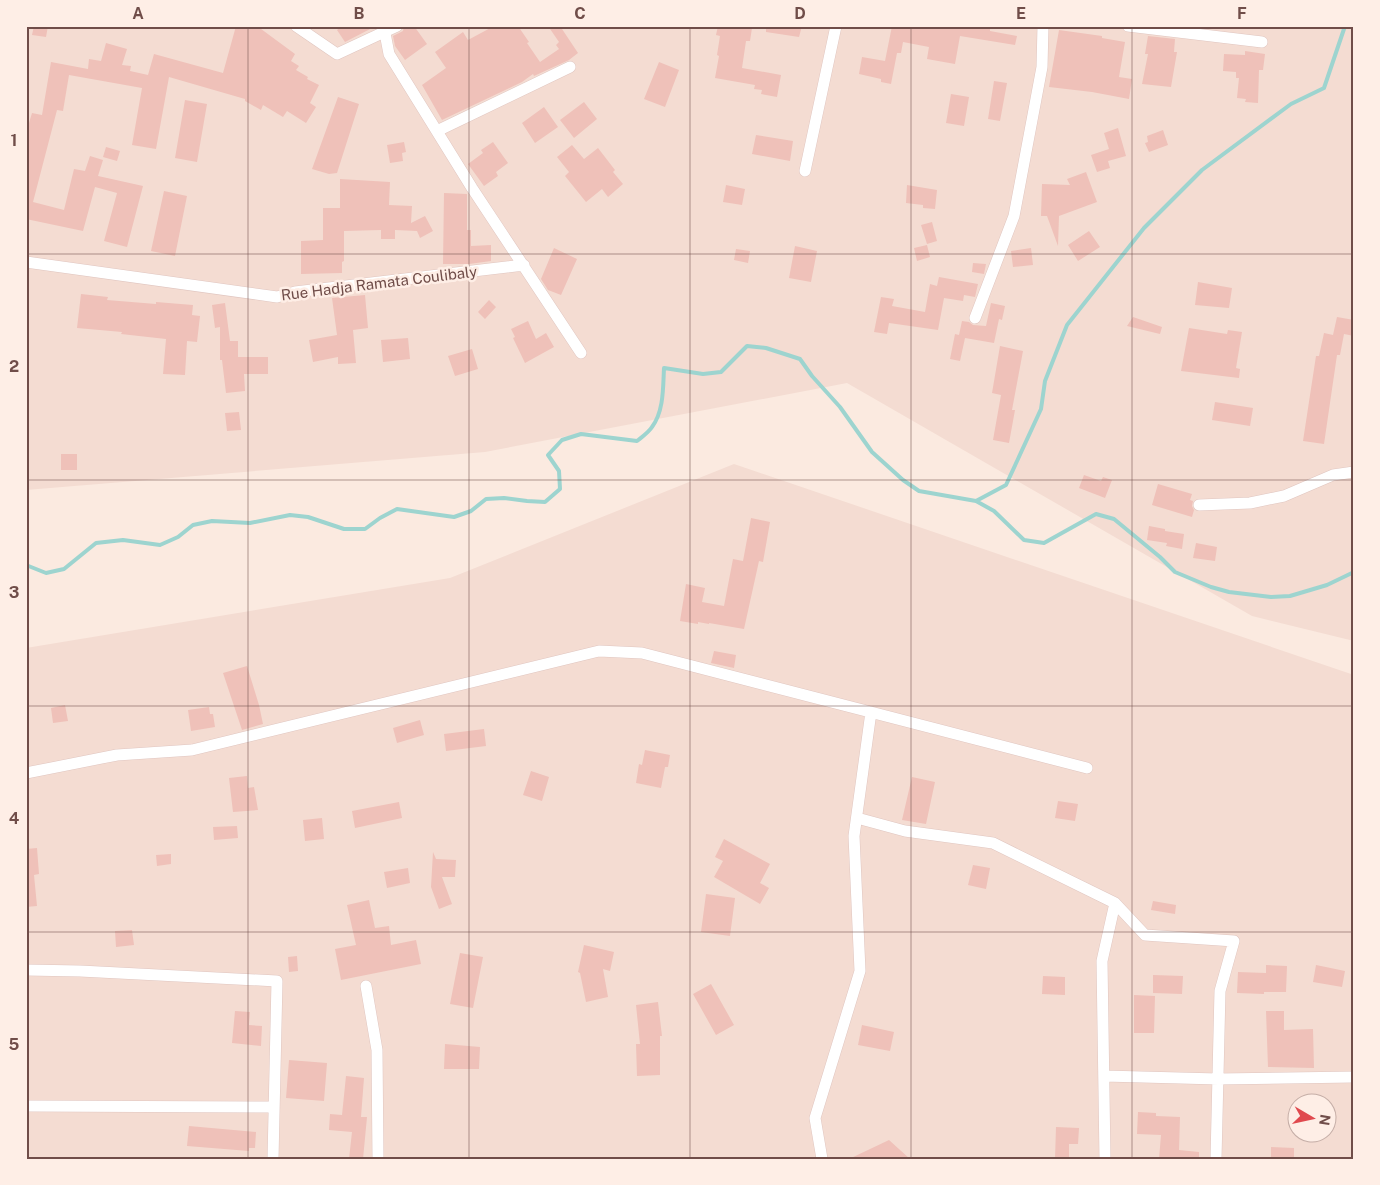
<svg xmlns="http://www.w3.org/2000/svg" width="1380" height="1185" viewBox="0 0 1380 1185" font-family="'Public Sans',sans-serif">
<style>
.residential{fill:#f4dcd2;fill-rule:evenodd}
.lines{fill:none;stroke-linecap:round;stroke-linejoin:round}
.stream{stroke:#9dd4cf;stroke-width:4}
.building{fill:#efc1b9}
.minor-casing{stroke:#e0c6c0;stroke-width:12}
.minor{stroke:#fff;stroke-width:11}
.grid{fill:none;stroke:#704d49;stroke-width:1;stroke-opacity:0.55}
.labels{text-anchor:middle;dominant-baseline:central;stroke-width:5;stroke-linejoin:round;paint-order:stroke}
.street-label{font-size:15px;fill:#704d49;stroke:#feeee6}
.neatline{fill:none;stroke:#704d49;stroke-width:2}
.grid-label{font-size:16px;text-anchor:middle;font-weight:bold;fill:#704d49}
</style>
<rect width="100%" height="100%" fill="#fbeae0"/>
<path class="residential" d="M26,26H1354V641L1252,616L847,383L485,452L26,490Z
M734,464L1354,675V1159H26V648L450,578ZM1298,1102H1328V1132H1298Z"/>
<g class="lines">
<path class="stream" d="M976,501L1006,485L1041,409L1045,381L1067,325L1144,228L1202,170L1291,104L1324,88L1345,26
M26,565L46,573L64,569L96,543L123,540L160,545L178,537L193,525L212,521L250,523L290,515L308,517L344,529H365L380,518L397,509L454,517L471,511L486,499L504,498L527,501L545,502L560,489L559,471L548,455L562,440L581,434L637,441C642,437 649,432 652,427C664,411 663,387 664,368L703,374L721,372L747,346L766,348L800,359L812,376L840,407L872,452L903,480L919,491L976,501L994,511L1024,540L1044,543L1096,514L1114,519L1160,557L1175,572L1211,587L1229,592L1271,597L1290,596L1327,585L1354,572"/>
</g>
<path class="building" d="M34,26H48L46,37L32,35Z
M236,26H257L295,54L291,61L299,66L296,70L308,77L307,79L319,85L310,103L316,107L306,123L287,111L283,117L263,105L261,110L245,101V99L169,77L156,149L132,145L142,88L69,75L63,111L57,110L33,202L64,210L74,169L85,171L90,156L103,160L98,176L143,186L127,247L104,241L117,193L95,187L83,231L26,219V133L32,113L42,115L51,62L88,69L89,59L101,61L106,43L127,49L122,65L131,66L130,71L148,75L154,54L223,73Z
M342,26H376L345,42L337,30Z
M404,26H414L427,44L405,60L395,46L393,36L403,31Z
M494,26H518L529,42L527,43L540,62L559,49L556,45L559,42L548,26H560L578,53L569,60L534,76L533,74L522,82L442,120L422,85L446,68L435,52L463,32L468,40Z
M718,26L752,28L750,41H746L742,68L781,75L777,97L761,94L762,90L754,89L755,85L715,78L719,56L717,55L720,36L716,35Z
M766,26H802L799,37L766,32Z
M892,26H990V31L1017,36L1015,45L960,36L955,64L927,59L929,47L903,42L901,53H897L891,84L881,82V79L859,74L862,57L885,61Z
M1059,30L1102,36V38L1125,42L1119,77L1132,79L1129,99L1092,92L1049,87Z
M1148,36L1175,39L1174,52H1177L1171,87L1142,84L1148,54H1145Z
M1245,51L1265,54L1263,70H1259L1258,103L1245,102L1246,99L1237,98L1239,78H1236V72L1223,71L1224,54L1245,55Z
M659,62L679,70L665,107L644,99Z
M994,81L1007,83L1000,121L988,119Z
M951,94L969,97L964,126L946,123Z
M338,97L359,104L337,173L329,174L312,169Z
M185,100L207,104L197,162L175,158Z
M584,102L597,119L574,138L560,120Z
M544,107L558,127L535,143L522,123Z
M1118,128L1126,156L1108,161L1110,168L1097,172L1091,155L1109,149L1104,133Z
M1163,130L1168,145L1149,152L1145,143L1148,142L1147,136Z
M756,135L793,141L790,161L752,154Z
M404,142L406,152L402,153L403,161L390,163L387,145Z
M493,142L508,163L496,172L498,176L484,186L468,164L483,153L481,150Z
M572,145L584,159L598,148L615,170L613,172L623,184L608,197L602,189L586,202L565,176L569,172L557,157Z
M106,147L120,151L117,161L103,157Z
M1086,172L1097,202L1059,216L1058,246L1047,216H1041L1042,184L1070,185L1067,179Z
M340,179L390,182L389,205L412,206L411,223L425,216L433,231L420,238L417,231L395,230V239H381V230L344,231V261L342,262V273L301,274V241L323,240V208H340Z
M726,185L745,189L742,205L723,202Z
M907,185L937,190L935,209L923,208V205L906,203Z
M164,191L187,196L175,256L151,251Z
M444,193L467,194V230H471V246L491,245V261L469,264H443Z
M932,222L937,241L927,244L921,225Z
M1089,231L1100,247L1078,261L1068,245Z
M927,245L930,257L917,261L914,248Z
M795,246L817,251L811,282L789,278Z
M554,248L577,259L561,295L548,290L541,279Z
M1031,248L1033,265L1013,267L1011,251Z
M736,249L750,251L748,263L734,260Z
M973,263L986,264L984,274L972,272Z
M939,277L978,284L975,297L964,295L963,301L944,298L938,330L889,323L887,334L874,332L881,297L894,299L892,306L925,312L930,284L937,286Z
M1198,282L1232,288L1229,308L1195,305Z
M81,294L108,297L107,300L156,304V302L193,305L192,315L200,316L197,342L187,341L185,375L163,374L166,339L121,334L122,332L77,328Z
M365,295L368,328L353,330L356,363L338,364V357L313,362L309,340L337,335L332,298Z
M489,300L496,307L485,319L478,312Z
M225,303L230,341H238V357H268V374H244L245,391L226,393L222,360H220V327L215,328L212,305Z
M991,303L1005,306L1002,320L999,319L994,343L965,338L960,361L950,359L955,334L959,335L962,321L969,322L973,325L986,326Z
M1133,317L1162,327L1160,334L1127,326Z
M1337,317L1354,320V336L1344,334L1340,355H1337L1324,444L1303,441L1316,356H1319L1324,333L1333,335Z
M528,321L536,339L546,333L554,347L525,363L513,338L515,337L511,329Z
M1189,328L1227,334L1228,330L1242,332L1236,368L1240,369L1239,378L1181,371Z
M408,338L410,359L383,362L381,340Z
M1000,346L1023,351L1012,410H1015L1009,443L993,440L1001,395L992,393Z
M472,349L478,369L455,376L448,356Z
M1215,402L1253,408L1250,426L1212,420Z
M239,412L241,430L227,431L225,413Z
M61,454H77V470H61Z
M1084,475L1101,481L1103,477L1112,480L1105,498L1079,488Z
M1158,484L1192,494L1190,500L1193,501L1192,506L1194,510L1192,517L1152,505Z
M751,518L770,522L763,562L759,561L744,629L709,623V624L698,622V624L680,621L686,584L705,588L702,602L724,606L733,559L743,561Z
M1149,526L1165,529V531L1184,534L1182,549L1166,546L1167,543L1147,540Z
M1196,543L1217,547L1215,561L1193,558Z
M714,651L736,655L734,668L711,663Z
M247,666L259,705L263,724L242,730L223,673Z
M65,705L68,721L53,723L51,708Z
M209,707L210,714H213L215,727L191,731L188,710Z
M420,720L424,735L397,743L393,728Z
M484,729L486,746L446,751L444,734Z
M645,750L670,755L668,767H665L661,788L636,783L639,764L642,765Z
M531,771L549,777L542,801L523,795Z
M247,776L248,788L254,787L258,810L233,812L229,778Z
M912,777L935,782L926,824L902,820Z
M1058,801L1078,804L1075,821L1055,818Z
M399,802L402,818L355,828L352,811Z
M322,818L324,839L305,841L303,820Z
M237,826L238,838L214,840L213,827Z
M724,839L770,864L760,883L769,888L760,904L714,877L723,861L715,857Z
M37,848L39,874L34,875L37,906L26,907V849Z
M433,852L436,859L456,860L455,877H442L452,904L439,909L431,887Z
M171,854V864L157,866L156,855Z
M973,865L990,868L986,889L968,885Z
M408,868L410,883L387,888L384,872Z
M706,894L735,898L730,936L701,932Z
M369,900L375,928L389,926L391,945L416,940L421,964L341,980L335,949L356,945L347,905Z
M1153,901L1176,905L1175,914L1151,910Z
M132,930L134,945L116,947L115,931Z
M584,945L614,952L610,971L603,969L608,997L586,1002L580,973L578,972Z
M460,953L483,957L473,1008L450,1004Z
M297,956L298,971L289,972L288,957Z
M1266,965L1287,966L1286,992H1264V994L1237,993L1238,972L1266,973Z
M1316,965L1345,971L1342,987L1313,982Z
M1153,975L1183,976L1182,994L1153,993Z
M1043,976L1065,977V995L1042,994Z
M711,984L734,1025L716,1035L693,994Z
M1134,995L1155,996L1154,1033H1134Z
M658,1002L662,1036H660V1075L637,1076L636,1044H640L636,1005Z
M235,1011L250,1012L249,1025L262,1026L261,1046L232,1043Z
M1266,1011H1284V1030L1313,1029L1314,1068L1268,1067Z
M862,1025L894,1032L890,1051L858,1045Z
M445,1044L480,1047L479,1069H444Z
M289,1060L327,1063L324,1101L286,1098Z
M346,1076L364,1078L361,1117H367L363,1159H349L352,1132L329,1130L330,1114L342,1115Z
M1138,1112L1156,1113V1116L1180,1117L1179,1150L1199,1152V1159H1159L1161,1135L1137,1134Z
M189,1126L256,1132L255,1148H249V1151L187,1146Z
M1056,1127L1079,1128L1078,1144H1069V1159H1055Z
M889,1140L910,1159H849Z
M1271,1147L1294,1148V1159H1271Z"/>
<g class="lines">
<defs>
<path id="minor" d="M296,26L337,54L397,26
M1128,26L1262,42
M385,33L389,54L472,188L581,353
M437,131L570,67
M805,171L836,26
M26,262L277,297L295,292L524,265
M975,318L1014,216L1042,67L1043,26
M1199,505L1250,503L1284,496L1333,475L1354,472
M26,773L117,755L192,750L599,651L642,653L1087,768
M857,818L905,831L993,843L1115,903L1145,935L1234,941L1220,991L1216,1159
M26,970L80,971L277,981L273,1159
M366,986L377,1050L378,1159
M1104,1076L1218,1079L1354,1077
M26,1106L274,1107
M822,1159L815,1118L860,971L854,836L871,712
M1105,1159L1102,961L1115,903"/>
</defs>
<use href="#minor" class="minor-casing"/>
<use href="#minor" class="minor"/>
</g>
<path class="grid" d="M248,26V1159M469,26V1159M690,26V1159M911,26V1159M1132,26V1159M26,254H1354M26,480H1354M26,706H1354M26,932H1354"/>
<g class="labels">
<g class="street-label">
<text transform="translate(379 283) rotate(-7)">Rue Hadja Ramata Coulibaly</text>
</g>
</g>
<rect width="1380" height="1185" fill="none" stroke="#feeee6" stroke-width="55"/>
<g transform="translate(1312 1118) rotate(99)"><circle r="24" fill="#feeee6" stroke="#c5aea7"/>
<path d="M0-4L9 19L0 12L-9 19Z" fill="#e0494e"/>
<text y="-8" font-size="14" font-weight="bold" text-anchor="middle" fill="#704d49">N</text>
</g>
<rect x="28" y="28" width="1324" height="1130" class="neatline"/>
<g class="grid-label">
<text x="138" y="19">A</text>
<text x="359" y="19">B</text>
<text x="580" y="19">C</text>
<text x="800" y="19">D</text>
<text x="1021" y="19">E</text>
<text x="1242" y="19">F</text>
<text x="14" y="146">1</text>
<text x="14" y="372">2</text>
<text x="14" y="598">3</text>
<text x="14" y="824">4</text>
<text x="14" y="1050">5</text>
</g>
</svg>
